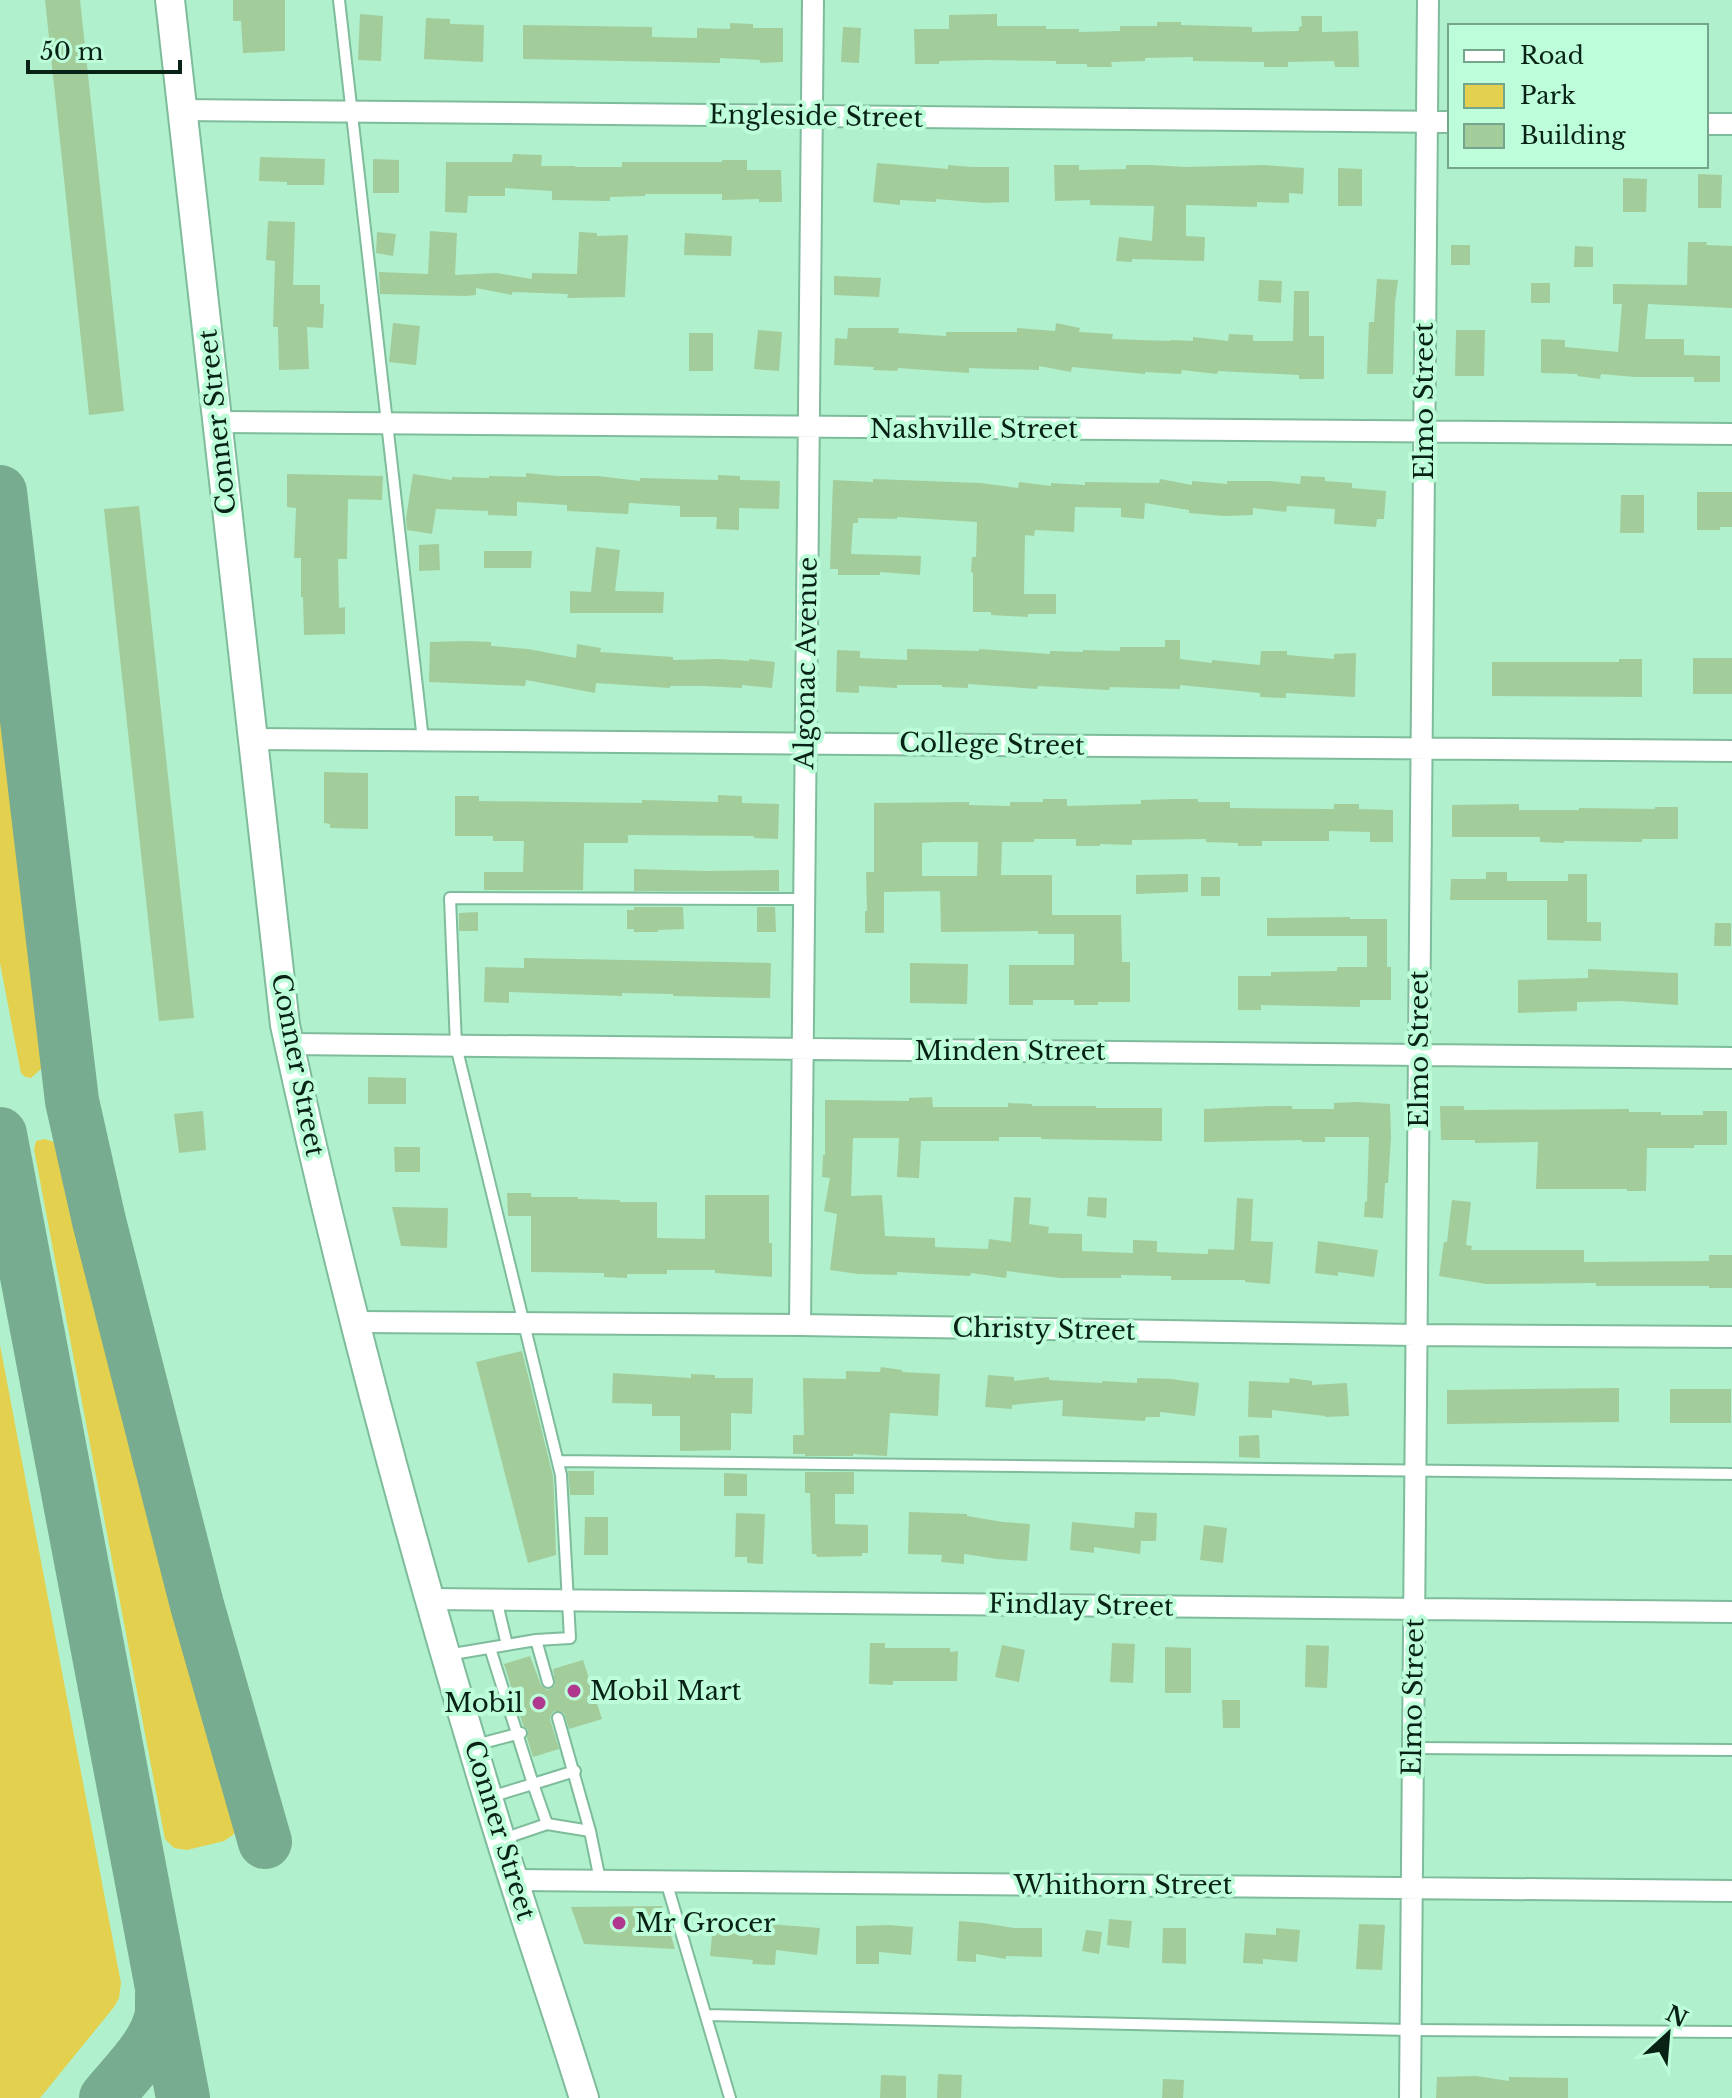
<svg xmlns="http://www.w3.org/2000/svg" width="1732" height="2098" viewBox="0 0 1732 2098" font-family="'Libre Baskerville',serif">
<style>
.green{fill:#e4d04f}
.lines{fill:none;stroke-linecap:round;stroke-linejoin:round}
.taxiway{stroke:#78ac90;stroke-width:54}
.building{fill:#a3cc9b;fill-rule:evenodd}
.service-casing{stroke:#7ebc9b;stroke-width:14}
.minor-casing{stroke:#7ebc9b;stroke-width:24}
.secondary-casing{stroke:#7ebc9b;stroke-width:32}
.service{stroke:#fff;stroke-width:10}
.minor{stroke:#fff;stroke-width:20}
.secondary{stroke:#fff;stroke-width:28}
.poi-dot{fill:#b0398f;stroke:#bdfdda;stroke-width:3}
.labels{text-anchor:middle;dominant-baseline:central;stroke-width:8;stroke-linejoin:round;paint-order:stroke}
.street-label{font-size:26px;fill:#082216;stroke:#bdfdda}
.poi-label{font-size:26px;fill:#082216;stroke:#bdfdda;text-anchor:start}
</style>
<rect width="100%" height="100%" fill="#b0f0cd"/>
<path class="green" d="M0,680L44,1056L42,1068L31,1078L25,1077L21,1073L0,963Z
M45,1139L54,1142L60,1149L187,1640L235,1813L236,1830L233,1835L224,1841L187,1850L174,1848L165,1839L34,1149L36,1141Z
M0,1345L121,1983L119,1998L114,2007L40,2098H0Z"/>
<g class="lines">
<path class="taxiway" d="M0,492L72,1101L99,1221L197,1605L265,1842
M0,1134L183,2098
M106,2098C126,2073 157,2045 162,2013C162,2007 162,2000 162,1994"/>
</g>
<path class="building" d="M45,0H80L124,411L89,415Z
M233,0H285V51L243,53L241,21H233Z
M360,14L383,16L381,61L358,60Z
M997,14V26H1046V29H1079V32L1120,31V26H1157V22H1181V25L1252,27V32L1299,31V27L1302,26L1301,16H1322V32L1358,31L1359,67H1335L1334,61L1288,62V67H1264V62L1193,61V57L1145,58V61L1111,62L1112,67H1087V64H1056V61L985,60L939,61V64H915L914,29H949V15Z
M426,18L450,19V24L484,25L483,62L424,59Z
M730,23L753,24V28H783V62L760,63V60L720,58V63L523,59V25L652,27V37L697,38V28L730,29Z
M843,27L861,28L859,63L841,62Z
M513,154L542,155L541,166H575V167H622V162H722V160H747V170H781L782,202H759V199L722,200V194H645V196L610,197V201L552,200V191L505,188V196H468L467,213L445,212L446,162H512Z
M260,157L325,159L324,185H287V182L259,181Z
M373,159L399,160V193H373Z
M877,163L948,169V165L972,167H1009V202L985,203L936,199V202L900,200V205L873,202Z
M1054,165H1079V170L1126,169V165H1151L1186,167L1264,165L1304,168L1303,194L1289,193V203L1257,202V207L1186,205V236L1205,237L1204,261L1132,259V262L1116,261L1119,237L1152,241L1154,206L1090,205V200L1055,201Z
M1338,168L1362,169V206H1338Z
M1698,174L1722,175L1721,208H1698Z
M1623,178L1647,179L1646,212H1623Z
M268,221L295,222L293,285H320V304H324L323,328L307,327L309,369L279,370L278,327H273L275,261L266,260Z
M430,231L457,233L455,275L496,273L532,279V273L577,274L579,232L597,233V236L628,235L625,297L567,298L568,294L512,292V295L476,288V295L465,296L380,294L379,272L428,274Z
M377,232L396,234L393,256L376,253Z
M685,233L732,236L731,256L684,255Z
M1688,242H1707L1706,245L1732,246V308L1648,304L1645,339H1684V355L1720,356V382H1694V377H1635L1601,374L1600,379L1577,376L1578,374L1541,373V339L1565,340V347L1618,352L1622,304H1613V284L1687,285Z
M1451,245H1470V265H1451Z
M1575,246L1593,247V267H1574Z
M834,276L881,278L879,297L834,295Z
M1377,279L1398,280L1395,303L1393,374H1367L1369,322H1374Z
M1259,280L1282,281L1281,303L1258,301Z
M1531,283H1550V303H1531Z
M1294,291H1309V336H1324V379H1299V375L1218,371L1217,374L1182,370L1181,374L1145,372V374L1072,367L1071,372L1039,366V370L969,368V373L898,368L897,371L873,370L874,367L834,365L835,338L847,339L848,328H899L898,333L946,336V332H1017V328L1055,331L1056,323L1080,328L1079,332L1113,334L1112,339L1170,341V340L1193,341V337L1228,341L1229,334L1253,335V341H1293Z
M393,323L420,326L416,365L389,362Z
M758,330L782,332L779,371L754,369Z
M1456,330H1485L1484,376H1455Z
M689,333H713V371H689Z
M526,473L557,476H598L640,481V478L718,480V475L740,476V480L780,481L779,509L739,508V530L716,529L717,517H680V506L629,503L628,514L567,511V505L517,502V516L488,515V511L436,509L432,534L407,530L406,518L413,474L452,480V477L489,478V476L526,477Z
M287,474L383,476L382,500L348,499L347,559H338L339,608L345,607V634L304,635L303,597H301V558H294L296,508L287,507Z
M1301,476L1325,477V481L1352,483V488L1386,491L1384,519H1377L1376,527L1334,524L1335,509L1287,506L1286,512L1253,508V515L1224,516L1189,513V510L1145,503L1144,519L1121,517V508L1075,507L1074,532L1035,530L1034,536L1025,535L1024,594H1056V614H1028V617L991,615V612H973V573L971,572L972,557H976L977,522L897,517V519L858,518V523H853L851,554L921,556L920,575L880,572V575H838V569H830L833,480L873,482V479L981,483L1018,488L1019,482L1051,486V483L1085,485V482L1159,483L1160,479L1192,485V481L1227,484V481H1270L1300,484Z
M1697,492H1732V527H1720V530H1697Z
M1621,495H1644V533H1620Z
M139,506L194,1018L159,1021L104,509Z
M439,544L440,570L419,571V545Z
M596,547L620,550L615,591L664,592L663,613H570V591L591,592Z
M484,551H532L531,568H484Z
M1165,640H1180V659L1212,663V660L1260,665L1261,651H1287V655L1334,659V654L1356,653L1355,697L1286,693V698L1260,697V693L1180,685V689L1110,687L1109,690L1038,686L1037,689L968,684V688L942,687V685H897V688L859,686V693L836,692L837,650L860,651V658L907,660V649L979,651V649L1050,654V651L1083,652V650L1120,651V647H1165Z
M466,641L491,642V646L528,649L576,658L577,644L601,648L600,652L673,657V660L717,659L749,661V659L775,662L772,688L742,685V688L703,686H670V688L596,683L595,693L526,680L525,686L429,682L430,642Z
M1693,658H1732V694H1693Z
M1619,659H1642V697L1492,696V662H1619Z
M324,772L368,773V829L330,828V824L324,823Z
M718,795L742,796V803L779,804L778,839L754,838V836L628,835V843H584L583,890H484V872H523L524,841H493V836H455V796H479V801L642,803V800L718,802Z
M1043,799H1067V806L1141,804V800L1174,799H1198V802H1230V808L1334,809V804H1359V809L1393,810V842H1370V832L1329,831V841H1262V846H1238V843L1206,842V839L1132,840V845L1100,844V846H1076V839H1034V842H1002L1001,875H1052V915H1121L1122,962H1130V1002H1098V1005H1074V1000H1033V1005H1009V965H1074V934H1038V931L941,932L940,891L884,892V933H865V911H867L866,872H874V803L969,802V805L1010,806V802H1043ZM934,842H978L977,876H922V843Z
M1519,804V810H1579V808L1655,809V807H1678V839H1642V842L1564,841V843L1540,842V837H1452V805Z
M634,869L707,871L779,870V891H634Z
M1486,872H1507V881H1568V874H1587V922H1601V941L1547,940V900H1450L1451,879H1486Z
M1188,874V892L1136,894V875Z
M1201,877H1220V896H1201Z
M634,907H683L684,929L658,930V932H634V929H627V910H634Z
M757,907H775L776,932H757Z
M478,912V931H459V913Z
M1350,917V919H1387V967H1391V1000H1360V1007L1261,1005V1010H1238V976H1271V972L1337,971V967H1367V936H1267V918Z
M1715,923H1731V946H1714Z
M524,958L771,963L770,998L673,996V994L622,993V996L509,992V1003L484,1002L485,967L524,968Z
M910,963L968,964L967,1004L910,1003Z
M1588,969L1678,973V1005L1620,1001L1577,1002V1011L1518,1013V980L1588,978Z
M368,1077L406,1078V1104H368Z
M932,1097L933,1107H1008V1103L1032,1104V1106H1096V1108H1162V1141L1041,1139V1137H999V1141H921L919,1178L897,1177L899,1138H853L851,1196L882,1195L885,1236L935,1238V1247L988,1249L989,1239L1011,1242L1014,1197L1031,1198L1029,1224L1049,1227L1048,1233L1082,1234V1251L1133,1253V1240L1157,1241V1252L1208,1254V1249L1234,1250L1237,1198L1253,1199L1251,1241L1273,1242L1270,1284L1245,1282V1280H1171V1276L1121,1275V1278H1060L1007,1271L1006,1278L971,1273L970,1276L897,1272V1275L858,1274L830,1270L837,1214L824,1211L830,1178L822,1177L823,1155H825V1100L909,1101V1098Z
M1357,1102L1390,1104L1391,1137L1388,1183H1385L1383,1218L1364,1217L1365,1201L1367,1202L1369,1137H1325V1142H1302V1140L1204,1142V1109L1268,1106H1292V1109H1334V1103Z
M1440,1106H1464V1110L1629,1109V1112H1661V1115H1703V1111H1727V1145H1694V1148H1647L1646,1191H1627V1189H1536L1538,1142L1475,1143V1140H1441Z
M203,1111L206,1150L179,1153L174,1114Z
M394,1147H420V1172H395Z
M507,1193H531V1197H578V1199L620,1200V1202H657V1238L705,1239V1195H769V1243H772V1277L715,1273V1270H667V1274H627V1278L604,1277V1273L531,1272V1216H508Z
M1088,1197L1107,1198L1106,1218L1087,1216Z
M1452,1200L1471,1202L1466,1245L1472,1246L1471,1250H1584V1262L1709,1261V1255H1732V1288H1709V1286H1596V1283L1486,1284L1439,1276L1444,1242H1447Z
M392,1207L448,1208L447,1248L401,1246Z
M1318,1241L1378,1250L1374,1277L1338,1272V1276L1315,1273Z
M522,1351L553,1476L554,1495L556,1555L528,1563L476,1362Z
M881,1367L902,1370V1372L940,1374L938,1416L890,1413L887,1456L853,1454V1456H805V1454H793V1435H804L803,1378L846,1379V1371L880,1372Z
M613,1373L691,1378V1374L715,1375V1378H753L752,1414L731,1413V1450L680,1451V1416H652V1404L612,1403Z
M988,1375L1014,1377V1381L1049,1377V1380L1102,1383V1381L1137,1383V1378L1171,1379L1199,1383L1195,1416L1160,1412V1417H1146L1145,1421L1062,1416L1063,1400L1012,1405V1409L985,1407Z
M1290,1378L1312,1381V1385L1347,1383L1349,1416L1325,1417V1416L1272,1410V1418L1248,1417L1249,1381L1289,1383Z
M1619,1388V1422L1447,1424V1390Z
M1670,1389H1731V1423H1670Z
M1259,1435L1260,1458L1239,1457V1436Z
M568,1471H594V1495H570Z
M805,1472H854V1494H835V1524L868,1525V1553H862V1556L817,1557L816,1554H812L810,1493H805Z
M724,1473L747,1474V1496H724Z
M909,1512L967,1514V1516L1003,1522L1030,1524L1027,1561L997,1559L964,1554V1564L941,1562L942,1555L908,1554Z
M1135,1512L1157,1513L1156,1541H1141L1140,1554L1094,1547V1553L1070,1550L1072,1522L1134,1528Z
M736,1513L765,1514L763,1564L747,1563V1557H735Z
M585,1517H608V1555H584Z
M1204,1525L1227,1528L1223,1563L1200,1560Z
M870,1643H885V1648H950V1652L958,1651L957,1681H893V1685L869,1684Z
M1112,1643L1135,1644L1133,1683L1110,1682Z
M1002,1645L1025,1650L1019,1682L995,1677Z
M1306,1645L1329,1646L1327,1688L1305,1687Z
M1165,1647L1191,1648V1693H1165Z
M530,1656L541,1685L547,1690L551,1689L555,1685L553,1669L583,1660L602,1719L569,1729L564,1713L555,1711L552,1713L550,1719L559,1749L533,1757L527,1738L528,1730L523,1725L504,1664Z
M1222,1700H1240V1728H1223Z
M662,1906L675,1949L584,1944L571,1907Z
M1109,1919L1132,1921L1129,1948L1107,1945Z
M959,1921L983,1923L1014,1928H1042V1957L1006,1956V1959L976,1954V1962L957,1961Z
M754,1923L820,1928L817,1955L776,1950L775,1965L752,1964L753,1960L710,1956L713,1925L754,1929Z
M1359,1924L1385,1925L1382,1970L1356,1969Z
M890,1925L913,1927L911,1955L879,1952V1964H856V1926Z
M1163,1928H1186V1964L1162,1963Z
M1276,1928L1300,1930L1297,1962L1263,1959V1964L1243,1963L1245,1933L1276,1935Z
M1086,1930L1102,1932L1099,1954L1082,1951Z
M938,2074L962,2075L961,2098H937Z
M881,2075L906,2076V2098H880Z
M1476,2076L1509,2081V2077L1568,2078V2098H1436L1437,2077Z
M1163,2079L1184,2080L1183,2098H1162Z"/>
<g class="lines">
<defs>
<path id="service" d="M339,0L423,740
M558,1461L1732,1474
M496,1599L507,1645
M536,1640L570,1638L561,1475L456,1046L450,898L804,899
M447,1655L536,1640L548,1682
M558,1718L590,1831L600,1880
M475,1745L521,1733
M1413,1748L1732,1750
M490,1797L533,1784L490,1648
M547,1824L533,1784L575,1771
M503,1839L547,1824L590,1831
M666,1881L730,2098
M706,2015L1410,2030L1732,2032"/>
<path id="minor" d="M182,110L1450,122
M1706,124H1732
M217,422L1732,434
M252,739L1732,751
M289,1044L1732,1058
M357,1322L800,1325L1416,1335L1732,1337
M800,1325L813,0
M430,1599L1732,1612
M515,1880L1732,1891
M1410,2098L1428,0"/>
<path id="secondary" d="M170,0L285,1025C341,1285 411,1544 488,1798C518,1899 553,1998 584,2098"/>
</defs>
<use href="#service" class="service-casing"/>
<use href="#minor" class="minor-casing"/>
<use href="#secondary" class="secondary-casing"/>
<use href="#service" class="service"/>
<use href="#minor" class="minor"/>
<use href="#secondary" class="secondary"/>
</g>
<g class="poi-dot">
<circle cx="574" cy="1691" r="8"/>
<circle cx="539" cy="1703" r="8"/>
<circle cx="619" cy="1923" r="8"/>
</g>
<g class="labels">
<g class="street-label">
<text transform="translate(816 116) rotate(1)">Engleside Street</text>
<text transform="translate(1424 401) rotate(-90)">Elmo Street</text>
<text transform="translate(217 422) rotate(-96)">Conner Street</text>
<text x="974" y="429">Nashville Street</text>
<text transform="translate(806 663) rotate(-89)">Algonac Avenue</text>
<text transform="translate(992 744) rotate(1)">College Street</text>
<text transform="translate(1419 1049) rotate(-90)">Elmo Street</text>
<text x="1010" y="1051">Minden Street</text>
<text transform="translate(298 1065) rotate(79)">Conner Street</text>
<text transform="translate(1044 1329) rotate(1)">Christy Street</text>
<text transform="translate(1081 1605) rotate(1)">Findlay Street</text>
<text transform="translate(1413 1697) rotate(-89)">Elmo Street</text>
<text transform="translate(500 1830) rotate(73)">Conner Street</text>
<text x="1123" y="1885">Whithorn Street</text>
</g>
<g class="poi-label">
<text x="590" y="1691">Mobil Mart</text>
<text x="523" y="1703" text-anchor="end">Mobil</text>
<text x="635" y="1923">Mr Grocer</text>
</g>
</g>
<rect x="1448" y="24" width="260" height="144" fill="#bdfdda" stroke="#75a58c" stroke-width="2"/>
<rect x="1464" y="50" width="40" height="12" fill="#ffffff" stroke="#75a58c" stroke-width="2"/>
<text x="1520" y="64" font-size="24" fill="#082216">Road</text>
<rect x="1464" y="84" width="40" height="24" fill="#e4d04f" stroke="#75a58c" stroke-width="2"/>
<text x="1520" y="104" font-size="24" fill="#082216">Park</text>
<rect x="1464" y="124" width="40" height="24" fill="#a3cc9b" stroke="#75a58c" stroke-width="2"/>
<text x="1520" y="144" font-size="24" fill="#082216">Building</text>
<g transform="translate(1668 2034) rotate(26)" stroke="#bdfdda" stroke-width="6" paint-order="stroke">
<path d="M0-6L14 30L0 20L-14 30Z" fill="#082216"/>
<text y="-12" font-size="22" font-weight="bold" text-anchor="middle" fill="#082216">N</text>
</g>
<path d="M28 60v12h152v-12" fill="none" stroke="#082216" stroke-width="4"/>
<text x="40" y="60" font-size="24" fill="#082216" stroke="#bdfdda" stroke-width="6" paint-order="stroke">50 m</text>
</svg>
